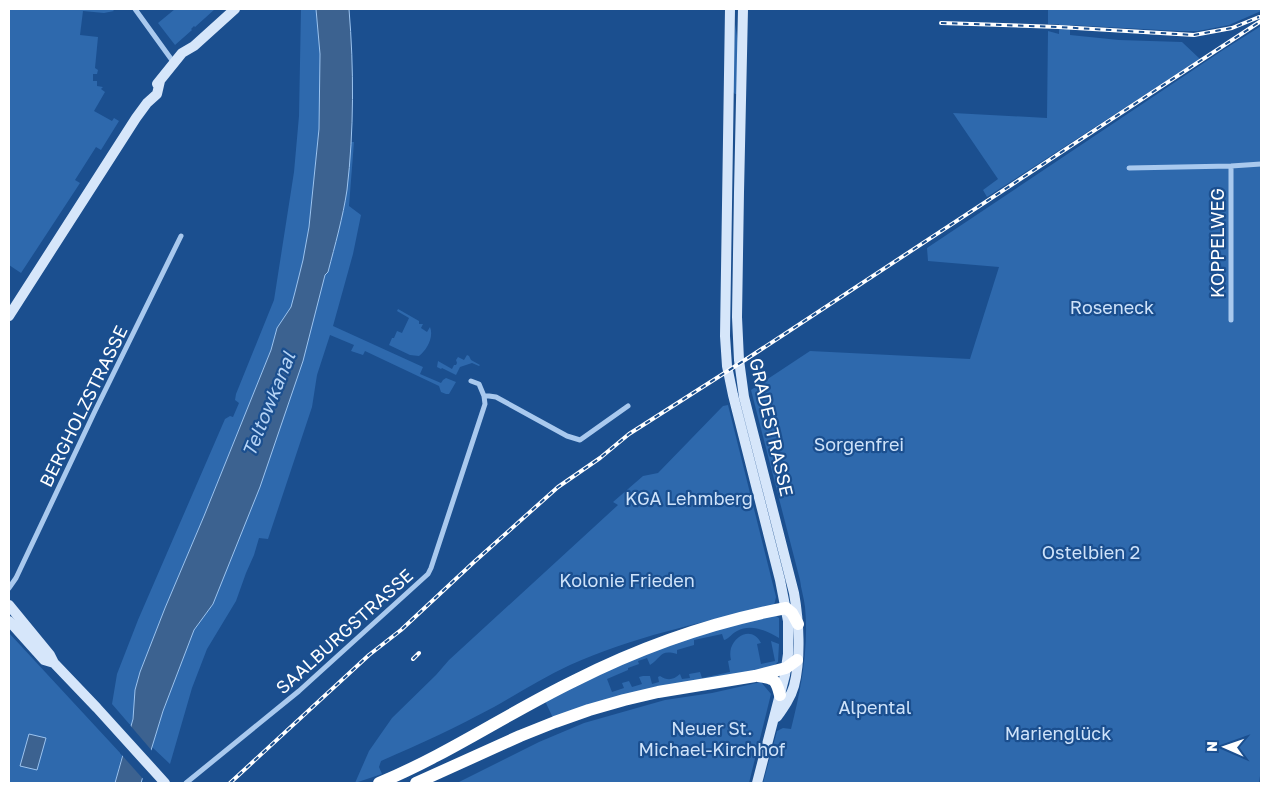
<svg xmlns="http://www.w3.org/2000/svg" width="1270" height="792" viewBox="0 0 1270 792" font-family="'Golos Text',sans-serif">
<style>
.green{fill:#2e69ad}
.water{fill:#3c6290;stroke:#9cc4f0}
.pier{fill:#1b4f8f}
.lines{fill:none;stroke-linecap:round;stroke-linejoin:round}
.street{stroke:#a9c9ee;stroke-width:5}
.secondary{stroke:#d6e6fa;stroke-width:10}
.highway{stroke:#fff;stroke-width:12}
.rail-casing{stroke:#fff;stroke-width:4}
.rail{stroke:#1b4f8f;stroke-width:2;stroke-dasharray:5.5;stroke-linecap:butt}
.labels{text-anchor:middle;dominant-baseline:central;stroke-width:4.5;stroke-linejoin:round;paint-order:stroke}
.street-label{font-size:18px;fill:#fff;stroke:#1b4f8f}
.park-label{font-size:18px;fill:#cfe3fa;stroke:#1b4f8f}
.water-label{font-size:19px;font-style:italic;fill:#b5d3f5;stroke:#1b4f8f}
</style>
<rect width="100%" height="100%" fill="#1b4f8f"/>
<path class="green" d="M9,9H112L114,11L104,13L83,11L80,35L98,37L95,68L98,70L97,74H93V81H97V86L103,87L101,89L105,92L94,111L112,121L114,118L119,121L101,150L96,147L75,180L80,183L21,273L9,265Z
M175,9H215L195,27L194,26L191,29L192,30L175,45L158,23Z
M301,9H316L320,54L319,129L309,227L303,260L295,292L291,307L277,328L271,350L204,516L165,608L140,672L135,690L134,712L131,726L112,704L117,674L138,620L225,419L230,416L233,417L239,403L235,400L236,394L274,300L294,172L299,116Z
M1048,9H1261V11L1229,25L1198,31H1179L1070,25V35L1119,40L1182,42L1200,59L987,197L983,190L998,179L953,113L1047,118L1048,31L1059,34V24H1048Z
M735,24L738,42L737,94H735L732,91Z
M1261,26V769L1259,783H763L777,731L783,728L791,729C801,689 809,648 805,607C804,598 801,589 800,580L751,390L810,351L970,359L999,267L928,261L927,248L1223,50Z
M351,142H354L349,206L361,215L353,254L333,326L423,367L420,374L441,383L443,380L446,378L456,382L449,394H446L441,392L439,386L365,351L363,355L351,351L354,345L330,335L317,375L312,407L268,539L259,538L254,555L246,573L236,601L207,649L192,688L170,764L152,747L163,711L194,630L213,604L325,275L328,272L345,201Z
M398,309L419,321V324H423L421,328L427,332L430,327C434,337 427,350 419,356L410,355L389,345L392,338H394L397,331L402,333L409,318L397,311Z
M467,355L469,356L471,360L480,365L479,366L472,363L460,367L456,375L442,368L441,369L437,367L438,361L452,369L454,365H456L457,363L456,360L458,357L464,360Z
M728,405L776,597L774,606C705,621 635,636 570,665C544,677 519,693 494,707C457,727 420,744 381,761L379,767L382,774L355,783L369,751L392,718L436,675L449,660L618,505L613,502L643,476L658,473L723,406Z
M775,615L779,618V638C767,631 751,623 737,631C731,634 729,639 724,640L722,634L694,640V645L677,650V654C660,649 662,657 650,665L647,658L638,661L639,664L628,668V670L607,679L612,692L624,688L622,683L629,681L632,687L642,684L639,677L643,676H650L652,684L659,682L658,677L660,676C668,681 673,680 680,674L682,679L690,678L689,674L700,672L702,678L730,672L728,661L731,660C730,656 730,652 731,648C736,634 753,627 761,643L757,644L761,664L775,661L771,641L779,644L778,662L771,668L553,718L545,701L574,685L684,638Z
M9,633L122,755L115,783H9Z
M761,682L771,694L749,783H457L539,742L584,723L665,700L712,693Z"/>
<path class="water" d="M316,9H349C354,69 354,130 347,190C343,217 335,245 328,272L325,275L303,361L260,487L213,604L194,630L163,711L141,783H115L133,719L135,690L140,672L165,608L204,516L271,350L277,328L291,307L295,292L303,260L309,227L319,129L320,54Z
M29,734L46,738L37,770L20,766Z"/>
<path class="pier" d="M129,724L153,752L144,780L120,753Z"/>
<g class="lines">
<path class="street" d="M135,9L174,63
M1231,166V320
M1129,168L1231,166L1261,164
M484,396H489L496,397L567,436L580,440L628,406
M9,588L16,578L95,411L181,236
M186,783L299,691L428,574L431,568L485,404L484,396L479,384L471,381"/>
<path class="secondary" d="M730,9L725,336L727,366L733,395L780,580L788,621V654L785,675L757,783
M743,9L739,192L737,317L739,360L744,397L794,593C799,621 801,659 794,686C791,697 784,707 777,717
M157,84L182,53L194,46L235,9
M9,316L136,118L147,103L157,94L160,81
M9,605L50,655L54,663L97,708L165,783
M9,621L44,660L54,663"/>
<path class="highway" d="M758,676C774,678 776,679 780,695
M379,783C447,755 508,713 574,681C641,647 712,622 786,608L792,613L798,624
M416,783L520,736L555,722L589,710L624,700L658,692L755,676L786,668L797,660"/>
<defs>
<path id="rail" d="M941,23L1059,27L1194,35L1232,28L1259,17
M413,659L419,653
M230,783L369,655L401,630L474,562L558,487L600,458L629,434L748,358L1261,21"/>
</defs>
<use href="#rail" class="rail-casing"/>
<use href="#rail" class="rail"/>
</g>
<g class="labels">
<g class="street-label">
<text transform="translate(1217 243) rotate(-90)">KOPPELWEG</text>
<text transform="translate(83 406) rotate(-64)">BERGHOLZSTRASSE</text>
<text transform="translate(772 427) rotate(77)">GRADESTRASSE</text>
<text transform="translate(344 631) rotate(-42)">SAALBURGSTRASSE</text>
</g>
<g class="park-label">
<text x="1112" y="307">Roseneck</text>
<text x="859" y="444">Sorgenfrei</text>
<text x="689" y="498">KGA Lehmberg</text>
<text x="1091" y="552">Ostelbien 2</text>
<text x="627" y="580">Kolonie Frieden</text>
<text x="875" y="707">Alpental</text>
<text x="712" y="728">Neuer St.<tspan x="712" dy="21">Michael-Kirchhof</tspan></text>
<text x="1058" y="733">Marienglück</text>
</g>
<g class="water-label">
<text transform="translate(268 404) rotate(-68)">Teltowkanal</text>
</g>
</g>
<rect width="1270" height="792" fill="none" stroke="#ffffff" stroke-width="20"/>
<g transform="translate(1225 747) rotate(272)" stroke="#1b4f8f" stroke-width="4" paint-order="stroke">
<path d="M0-4L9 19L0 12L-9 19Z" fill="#ffffff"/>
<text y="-8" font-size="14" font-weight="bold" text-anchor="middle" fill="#ffffff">N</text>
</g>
</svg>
